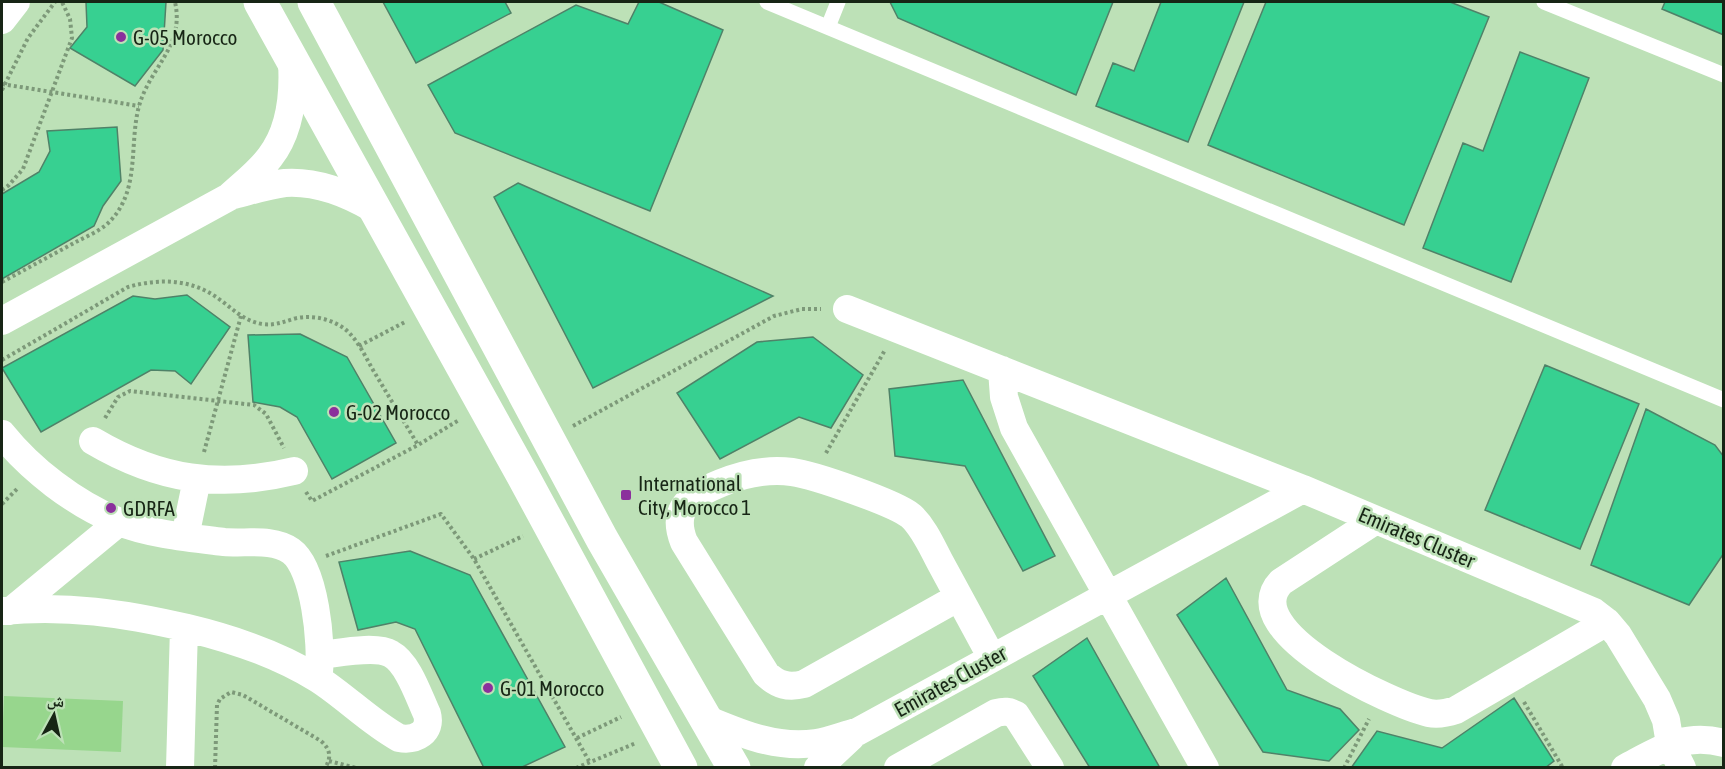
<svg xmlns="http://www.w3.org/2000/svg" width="1725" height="769" viewBox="0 0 1725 769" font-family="'Asap Condensed','Noto Naskh Arabic',sans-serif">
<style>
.green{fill:#97d68d}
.building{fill:#37d091;stroke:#4f8268;stroke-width:1.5}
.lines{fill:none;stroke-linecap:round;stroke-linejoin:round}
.path{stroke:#7d9979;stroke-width:4;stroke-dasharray:3 3;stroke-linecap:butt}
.lane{stroke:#fff;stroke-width:15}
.street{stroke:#fff;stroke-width:28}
.secondary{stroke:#fff;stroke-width:33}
.poi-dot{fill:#8b309c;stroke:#bde1b7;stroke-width:2}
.labels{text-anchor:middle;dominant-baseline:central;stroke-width:5;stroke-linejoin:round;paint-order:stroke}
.poi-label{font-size:21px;fill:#172515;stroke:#bde1b7;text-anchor:start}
.street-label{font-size:21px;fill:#172515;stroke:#bde1b7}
</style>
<rect width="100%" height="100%" fill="#bde1b7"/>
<path class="green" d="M4,696L123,701L121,752L2,747Z"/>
<path class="building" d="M86,2H166L163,50L135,86L70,48L87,27Z
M383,2H505L511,13L416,63Z
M639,2H659L723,30L650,211L455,133L428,85L576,5L628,24Z
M890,2H1113L1076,95L898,18Z
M1161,2H1244L1188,142L1096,106L1113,63L1134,71Z
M1266,2H1450L1489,17L1404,225L1208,145Z
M1665,2H1724V35L1662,9Z
M1520,52L1589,78L1511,282L1423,248L1463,143L1483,151Z
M117,127L121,181L103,206L94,226L2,279V194L39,172L50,151L47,131Z
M518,183L773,296L593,388L494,197Z
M187,295L230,327L191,384L175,371L151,370L41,432L2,368L133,296L155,299Z
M300,334L347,357L396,443L332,479L297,417L280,407L253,402L248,335Z
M813,337L863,375L831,428L799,417L720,459L677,393L757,342Z
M1545,365L1639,404L1580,549L1485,510Z
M963,380L1055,556L1023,571L965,466L895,456L889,389Z
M1646,409L1715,445L1724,457V553L1689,605L1591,565Z
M410,551L470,575L565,747L520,768H484L415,629L396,622L358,630L339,562Z
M1226,578L1287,690L1340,709L1359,730L1329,761L1263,752L1177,615Z
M1087,638L1160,768H1090L1033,676Z
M1514,698L1554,761L1545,768H1351L1377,731L1442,748Z"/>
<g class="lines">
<path class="path" d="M2,84L139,106
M2,90L28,38L55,2
M2,190L9,185L23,169L72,38L70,19L62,2
M2,282C26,269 50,256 74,243C87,236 103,230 112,219C140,188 129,143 139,106C150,67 185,46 175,2
M359,346L405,322
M2,360L128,287C160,278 192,279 219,299C233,309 244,321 262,324C276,326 285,321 297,318C314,315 331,319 345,329C358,340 365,356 373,370C388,395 403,420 418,445
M105,418L118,397L130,391L254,405L266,414L284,448
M573,426L774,316L802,309H821
M204,452L241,316
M826,453L885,350
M306,492L312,501L418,445L459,420
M2,504L18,488
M326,556L441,514L474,559L589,761
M474,559L523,536
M1524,702L1563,768
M577,738L621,717
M329,761L356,768
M215,768L217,705L220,699L231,692L243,695L321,741C330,749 332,757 325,768
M576,768L636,743
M1344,768L1369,719"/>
<path class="lane" d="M767,2L1724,400
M1544,2L1724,75
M828,27L838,2"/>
<path class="street" d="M2,20L16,2
M234,195C250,191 268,185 285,183C316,181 347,193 374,209
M847,309L1303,489L1594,612L1607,622L1618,635L1657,699L1666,720L1670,744L1682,768
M2,321L229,197C243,184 259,172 270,157C291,130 294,95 292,62
M1002,370L1004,397L1014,428L1205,768
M2,434C31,470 74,503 117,521C148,534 191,538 224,542C246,544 272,538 291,551C315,568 322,644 319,672
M93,441C159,480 220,489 294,471
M1376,520L1281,582C1234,631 1393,705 1429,713C1438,715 1447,713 1456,710L1607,622
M185,537L197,479
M959,597L804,684C788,688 778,685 766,674L684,542C670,507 692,495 721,483C743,474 768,469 792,472C814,475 895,503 911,516C924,528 932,547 940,562C957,594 975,626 992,658
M2,611C67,605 123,613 187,628C233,639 278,654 318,679C346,697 370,722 399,738C416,741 432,732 427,714C419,697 408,663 391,654C376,645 339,653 321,655
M11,611L119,522
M706,719C742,734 777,749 816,743C830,741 844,735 857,732L1303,489
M180,768L184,628
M818,768L851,737
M898,768L996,713C1004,711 1009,711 1016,715L1050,768
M1625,768C1659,750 1684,732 1724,743"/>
<path class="secondary" d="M260,2L523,476L681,768
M314,2L602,539L734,768"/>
</g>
<g class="poi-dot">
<circle cx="121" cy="37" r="6"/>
<circle cx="334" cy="412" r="6"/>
<rect x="620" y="489" width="12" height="12" rx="3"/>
<circle cx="111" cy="508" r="6"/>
<circle cx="488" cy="688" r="6"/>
</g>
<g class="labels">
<g class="poi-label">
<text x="133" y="37">G-05 Morocco</text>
<text x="346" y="412">G-02 Morocco</text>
<text x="638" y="483">International<tspan x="638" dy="24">City, Morocco 1</tspan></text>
<text x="123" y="508">GDRFA</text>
<text x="500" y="688">G-01 Morocco</text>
</g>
<g class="street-label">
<text transform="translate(1417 537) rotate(23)">Emirates Cluster</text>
<text transform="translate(950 681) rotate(-29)">Emirates Cluster</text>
</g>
</g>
<rect width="1725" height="769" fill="none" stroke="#172515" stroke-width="6"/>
<g transform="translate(54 715) rotate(8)" stroke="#bde1b7" stroke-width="4.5" paint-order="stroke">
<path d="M0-4.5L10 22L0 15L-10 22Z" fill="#172515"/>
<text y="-9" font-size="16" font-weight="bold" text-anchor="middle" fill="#172515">ش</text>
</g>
</svg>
